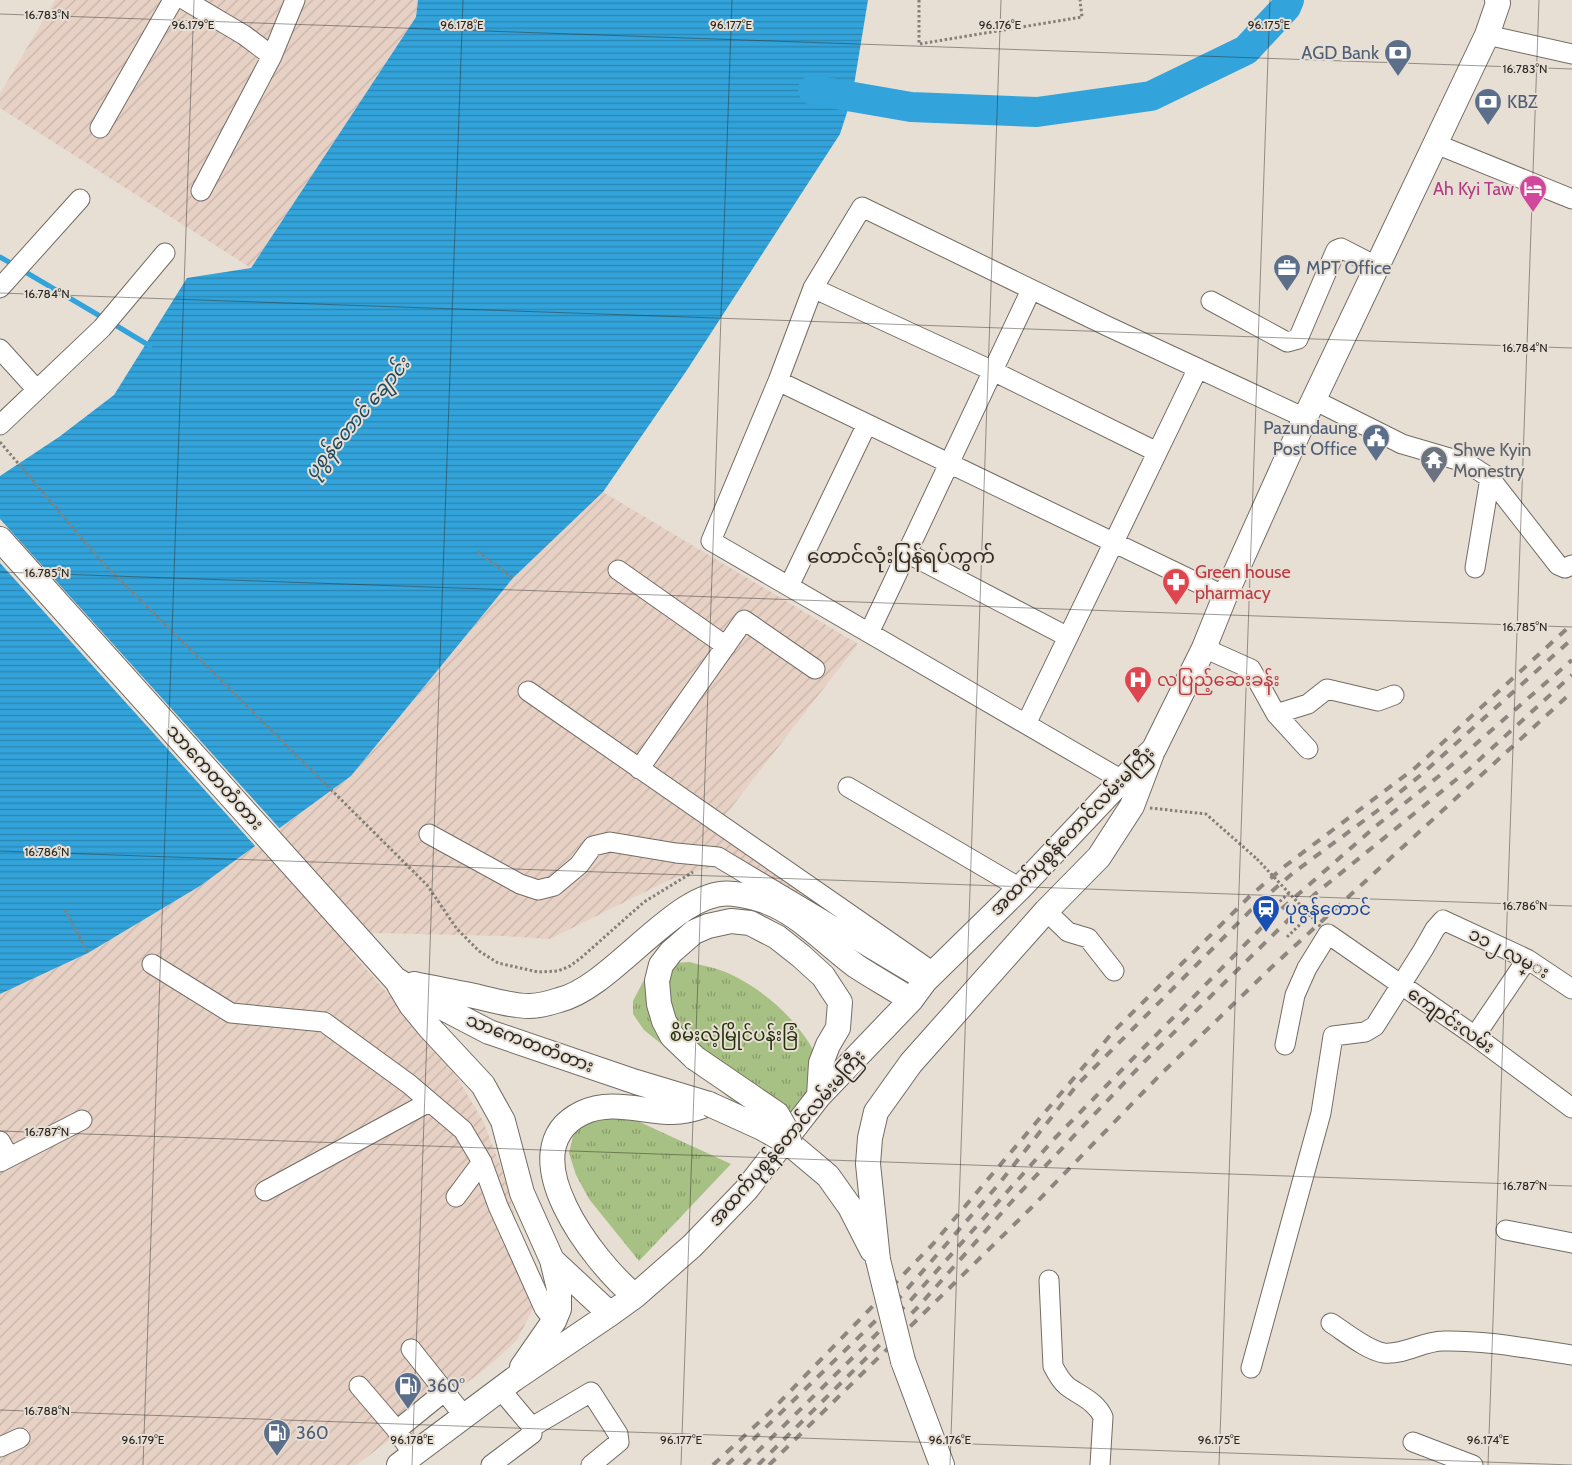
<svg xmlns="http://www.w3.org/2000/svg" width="1572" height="1465" viewBox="0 0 1572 1465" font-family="Cabin,'Noto Sans Myanmar',sans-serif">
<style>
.industrial{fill:url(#industrial-furrows)}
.park{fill:url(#park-tufts)}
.water{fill:url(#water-rules)}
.pier{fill:#e7ded4}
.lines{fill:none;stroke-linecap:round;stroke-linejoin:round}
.stream{stroke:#32a3db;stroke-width:5}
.river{stroke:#32a3db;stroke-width:30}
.minor-casing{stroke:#736c63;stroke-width:21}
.major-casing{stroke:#736c63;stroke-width:26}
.path{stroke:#857f78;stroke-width:3;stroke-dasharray:2.5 2.5;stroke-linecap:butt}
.minor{stroke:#fff;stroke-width:19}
.major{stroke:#fff;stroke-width:24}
.rail{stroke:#8d8780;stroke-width:4;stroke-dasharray:9 9;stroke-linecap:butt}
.major-bridge-casing{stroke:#736c63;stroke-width:26;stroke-linecap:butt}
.path-bridge{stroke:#857f78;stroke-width:3;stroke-dasharray:2.5 2.5;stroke-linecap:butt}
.major-bridge{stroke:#fff;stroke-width:24}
.ticks{fill:none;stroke:#2b2824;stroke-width:1;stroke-opacity:0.45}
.labels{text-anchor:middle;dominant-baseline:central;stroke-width:4;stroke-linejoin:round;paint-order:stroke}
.service-label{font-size:18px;fill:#4e5e75;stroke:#e7ded4;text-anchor:start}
.hotel-label{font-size:18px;fill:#b23c85;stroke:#e7ded4;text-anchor:end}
.worship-label{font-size:18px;fill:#5b616d;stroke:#e7ded4;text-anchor:start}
.health-label{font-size:18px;fill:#be3a42;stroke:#e7ded4;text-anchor:start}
.street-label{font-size:18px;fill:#2b2824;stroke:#e7ded4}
.transit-label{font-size:18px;fill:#164399;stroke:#e7ded4;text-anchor:start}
.park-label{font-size:18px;fill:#223008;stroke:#e7ded4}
.water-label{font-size:19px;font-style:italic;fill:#1c4860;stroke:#e7ded4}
.quarter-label{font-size:20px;fill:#322c24;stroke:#e7ded4}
.ticks-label{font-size:12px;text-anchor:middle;fill:#2b2824;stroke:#e7ded4;stroke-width:4;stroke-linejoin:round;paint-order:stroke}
</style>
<defs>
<pattern id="industrial-furrows" width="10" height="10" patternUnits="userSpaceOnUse" patternTransform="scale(1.25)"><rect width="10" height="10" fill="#e7d1c5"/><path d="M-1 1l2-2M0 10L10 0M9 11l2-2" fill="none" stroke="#c6b3a9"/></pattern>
<pattern id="park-tufts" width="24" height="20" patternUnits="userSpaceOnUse" patternTransform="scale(1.25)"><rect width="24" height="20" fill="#a7c084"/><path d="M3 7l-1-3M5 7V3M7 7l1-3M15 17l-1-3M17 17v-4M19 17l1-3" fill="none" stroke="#889c6c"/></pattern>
<pattern id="water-rules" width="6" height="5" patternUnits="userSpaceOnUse" patternTransform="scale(1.25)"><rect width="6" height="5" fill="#32a3db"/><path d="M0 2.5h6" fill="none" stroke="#2b85b1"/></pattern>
</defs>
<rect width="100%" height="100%" fill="#e7ded4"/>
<path class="industrial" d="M55,0H418L416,17L251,268L0,108V94Z
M603,492L858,644L724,817L915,957L717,865L669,880L550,939L505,936L374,933L352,953L418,1028L455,1074L483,1121L502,1170L521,1238L539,1279L533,1309L517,1340L489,1366L356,1465H0V994L88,953L200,886L351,776L513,578Z"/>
<path class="park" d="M690,962C703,966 718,968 730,974C772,994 807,1029 824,1072L774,1134L644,1030L633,1014V1001L646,976L672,963Z
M620,1113L731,1164L639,1261L589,1199L576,1175L569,1153L574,1132L589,1116Z"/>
<path class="water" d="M418,0H868L852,97L840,134L687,370L603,492L513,578L351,776L200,886L88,953L0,994V476L59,437L114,395L187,278L251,268L416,17Z"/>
<path class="pier" d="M0,519L281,830L257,848L0,563Z"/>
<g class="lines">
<path class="stream" d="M0,257L14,265
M22,270L105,319
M112,323L150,346"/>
<path class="river" d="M813,90L911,107L1037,112L1151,96L1246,50L1286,7L1289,0"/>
<defs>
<path id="minor" d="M185,0L244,35L272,56
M1487,35L1572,54
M100,128L173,0
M1436,144L1572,199
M201,191L272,56L295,0
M0,288L80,199
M813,288L993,371L1157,452
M1211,301L1287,342L1298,339L1336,250L1341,248L1378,267
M0,349L37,390
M778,381L1225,596
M1314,400L1402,444L1467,463L1490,478L1558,565L1565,568L1572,565
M0,425L102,328L165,253
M907,553L1068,637
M1475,568L1490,478
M618,570L726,646
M789,586L867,424
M869,633L1031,290
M1204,648L1251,669L1276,714L1308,749
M528,691L933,972
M1276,714L1308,704L1327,689L1378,701L1394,695
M1026,724L1198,368
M639,769L744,620L815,669
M1122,780L711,541L778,381L813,288L862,207L1107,326L1305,418
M848,787L1020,888
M429,834L520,884L538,890L554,886L579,865L593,846L610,842L676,853L718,857L925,981
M1046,911L1068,932L1088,938L1114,971
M152,964L231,1013L324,1022L409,1084L463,1130L482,1162L498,1206L513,1239L544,1308L554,1321
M1475,1036L1527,959
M1285,1045L1295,995L1307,968L1328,934L1475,1036L1572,1108
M0,1141L9,1157
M0,1162L82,1120
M265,1191L429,1102
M456,1197L482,1162
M1506,1230L1572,1243
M1049,1280L1053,1366C1057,1374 1061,1381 1067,1386C1080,1396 1096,1401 1103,1417L1100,1465
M1331,1323C1345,1332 1368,1351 1384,1353C1405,1355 1423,1341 1443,1341C1487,1340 1529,1349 1572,1355
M411,1349L464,1416
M1251,1368L1321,1113L1333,1036L1365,1032L1375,1026L1423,950L1435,929L1443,920L1527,959L1572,989
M359,1386L395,1428L402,1426L445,1391
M532,1427L591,1392L618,1434L619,1442L591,1465
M395,1428L413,1454
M1413,1442L1473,1465
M0,1447L20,1438
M491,1465L532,1434V1427L500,1389"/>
<path id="major" d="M0,539L395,979L443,1008L489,1032L636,1082L709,1104
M414,984C432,988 451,991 470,995C489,999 509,1006 529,1006C539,1006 550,1003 559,1000C614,987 679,885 734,894C745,895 764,900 774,905C803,918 830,947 856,966C874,978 893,988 911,1000
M399,985L411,1005L430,1028L483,1085L503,1121L522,1193L552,1260L559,1289V1309L554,1321L522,1367
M695,1058L672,1036L664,1021L659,1004L657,981L661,965L671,952L694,932L708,926L731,921L750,923L777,937L801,956L823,976L840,1002L838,1028L828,1045L821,1063L819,1096
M790,1144L828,1176L850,1207L872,1250
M552,1260L610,1314
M878,1260L868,1164L870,1138L876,1112L911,1063L1046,911L1099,857L1132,806L1152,753
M635,1296C595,1264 506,1150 582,1113C611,1099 643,1112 673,1112C685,1112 695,1109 706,1105
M903,1361L942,1465
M399,1465L514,1379L610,1314L635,1296L692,1246L746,1190L819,1096L911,1000L925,981L1020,888L1122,780L1154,749L1204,648L1225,596L1305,418L1487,35L1498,3L1497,0"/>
</defs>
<use href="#minor" class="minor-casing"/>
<use href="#major" class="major-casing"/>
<path class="path" d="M919,0V44L1082,17L1080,0
M0,442L103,563L427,885L457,929L479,951L498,963L538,972L558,971L570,966L582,957L644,902L693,872
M478,552L513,578
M1150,808L1206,814L1257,859
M65,910L88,953
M1265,915L1289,893
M1287,937L1310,915"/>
<use href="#minor" class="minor"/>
<use href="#major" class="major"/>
<path class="rail" d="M713,1465L770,1412L933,1244L1113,1032L1250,896L1285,866L1415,768L1572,624
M727,1465L901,1296L998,1185L1077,1085L1257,904L1293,873L1377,811L1422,774L1572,639
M744,1465L909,1302L1055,1138L1270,919L1376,826L1439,776L1572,660
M758,1465L918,1307L1014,1199L1144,1062L1279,929L1315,894L1468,770L1572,675
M769,1465L1030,1209L1159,1076L1275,964L1572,692"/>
<defs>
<path id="major-bridge" d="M695,1058L777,1114L785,1128L790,1144
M709,1104L762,1128L790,1144
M878,1260L903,1361"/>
</defs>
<use href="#major-bridge" class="major-bridge-casing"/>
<path class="path-bridge" d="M1257,859L1321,927"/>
<use href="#major-bridge" class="major-bridge"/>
</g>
<path class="ticks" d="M0,14L1572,69M0,293L1572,348M0,572L1572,627M0,851L1572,906M0,1131L1572,1186M0,1410L1572,1465M143,1465L194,0M412,1465L463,0M681,1465L732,0M950,1465L1001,0M1219,1465L1270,0M1488,1465L1539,0"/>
<defs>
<symbol id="bank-pin" viewBox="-11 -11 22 30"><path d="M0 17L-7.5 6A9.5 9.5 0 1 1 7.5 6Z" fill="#5c6f8a" stroke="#e7ded4"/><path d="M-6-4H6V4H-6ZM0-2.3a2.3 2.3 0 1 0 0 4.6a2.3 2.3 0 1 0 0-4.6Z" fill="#fff"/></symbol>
<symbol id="hotel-pin" viewBox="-11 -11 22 30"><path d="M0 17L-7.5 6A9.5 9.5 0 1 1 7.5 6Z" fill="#d1479c" stroke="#e7ded4"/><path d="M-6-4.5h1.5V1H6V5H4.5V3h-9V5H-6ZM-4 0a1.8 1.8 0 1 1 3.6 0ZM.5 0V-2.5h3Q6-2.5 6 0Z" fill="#fff"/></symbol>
<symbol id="office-pin" viewBox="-11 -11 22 30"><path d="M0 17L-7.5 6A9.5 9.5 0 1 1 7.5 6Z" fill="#5c6f8a" stroke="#e7ded4"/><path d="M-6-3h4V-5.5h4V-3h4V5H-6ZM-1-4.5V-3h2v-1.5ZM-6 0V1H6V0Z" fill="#fff"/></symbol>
<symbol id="civic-pin" viewBox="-11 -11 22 30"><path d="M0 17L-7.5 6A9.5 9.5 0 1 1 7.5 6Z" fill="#5c6f8a" stroke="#e7ded4"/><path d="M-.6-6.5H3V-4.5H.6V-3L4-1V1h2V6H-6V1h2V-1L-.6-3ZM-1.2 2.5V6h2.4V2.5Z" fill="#fff"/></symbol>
<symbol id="temple-pin" viewBox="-11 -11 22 30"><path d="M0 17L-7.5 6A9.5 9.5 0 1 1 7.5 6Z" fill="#6b7280" stroke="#e7ded4"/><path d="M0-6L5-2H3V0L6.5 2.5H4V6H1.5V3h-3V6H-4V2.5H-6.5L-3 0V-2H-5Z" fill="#fff"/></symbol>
<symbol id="pharmacy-pin" viewBox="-11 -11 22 30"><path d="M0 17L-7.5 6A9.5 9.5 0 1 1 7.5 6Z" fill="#e0444e" stroke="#e7ded4"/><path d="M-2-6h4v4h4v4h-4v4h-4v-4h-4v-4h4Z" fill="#fff"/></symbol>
<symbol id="hospital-pin" viewBox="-11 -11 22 30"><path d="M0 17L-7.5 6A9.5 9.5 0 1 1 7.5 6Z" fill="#e0444e" stroke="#e7ded4"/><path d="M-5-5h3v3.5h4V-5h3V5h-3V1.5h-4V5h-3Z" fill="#fff"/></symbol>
<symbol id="station-pin" viewBox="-11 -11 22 30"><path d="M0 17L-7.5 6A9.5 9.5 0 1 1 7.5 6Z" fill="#1a4fb4" stroke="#e7ded4"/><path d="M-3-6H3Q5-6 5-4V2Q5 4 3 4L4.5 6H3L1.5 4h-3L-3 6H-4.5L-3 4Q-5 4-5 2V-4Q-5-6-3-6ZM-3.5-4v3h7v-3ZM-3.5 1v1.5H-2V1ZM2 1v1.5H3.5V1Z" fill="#fff"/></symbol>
<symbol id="fuel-pin" viewBox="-11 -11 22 30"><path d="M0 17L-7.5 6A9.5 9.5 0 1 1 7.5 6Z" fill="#5c6f8a" stroke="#e7ded4"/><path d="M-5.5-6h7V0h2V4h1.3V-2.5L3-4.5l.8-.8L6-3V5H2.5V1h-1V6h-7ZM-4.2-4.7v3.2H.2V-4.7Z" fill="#fff"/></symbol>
</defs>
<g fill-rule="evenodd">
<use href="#bank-pin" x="1382" y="37" width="32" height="43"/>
<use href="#bank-pin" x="1472" y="86" width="32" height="43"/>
<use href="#hotel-pin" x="1517" y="173" width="32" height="43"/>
<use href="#office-pin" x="1271" y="252" width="32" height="43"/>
<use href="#civic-pin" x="1360" y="422" width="32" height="43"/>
<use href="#temple-pin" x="1418" y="444" width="32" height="43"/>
<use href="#pharmacy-pin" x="1160" y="566" width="32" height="43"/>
<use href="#hospital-pin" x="1122" y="664" width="32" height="43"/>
<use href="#station-pin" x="1250" y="893" width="32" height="43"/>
<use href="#fuel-pin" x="392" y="1370" width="32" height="43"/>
<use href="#fuel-pin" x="261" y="1417" width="32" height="43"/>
</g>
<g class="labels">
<g class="service-label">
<text x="1379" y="53" text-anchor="end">AGD Bank</text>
<text x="1507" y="102">KBZ</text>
<text x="1306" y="268">MPT Office</text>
<text x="1357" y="428" text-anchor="end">Pazundaung<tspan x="1357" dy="21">Post Office</tspan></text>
<text x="427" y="1386">360°</text>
<text x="296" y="1433">360</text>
</g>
<g class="hotel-label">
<text x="1514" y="189">Ah Kyi Taw</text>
</g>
<g class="worship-label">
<text x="1453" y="450">Shwe Kyin<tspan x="1453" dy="21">Monestry</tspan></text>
</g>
<g class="health-label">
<text x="1195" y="572">Green house<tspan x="1195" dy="21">pharmacy</tspan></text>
<text x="1157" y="680">လပြည့်ဆေးခန်း</text>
</g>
<g class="street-label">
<text transform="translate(215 777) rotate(48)">သာကေတတံတား</text>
<text transform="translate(1072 831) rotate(-46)">အထက်ပုစွန်တောင်လမ်းမကြီး</text>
<text transform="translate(1509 953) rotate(28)">၁၁၂ လမ္း</text>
<text transform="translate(1451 1020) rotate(35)">ကျောင်းလမ်း</text>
<text transform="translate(530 1043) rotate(21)">သာကေတတံတား</text>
<text transform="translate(787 1138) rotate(-49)">အထက်ပုစွန်တောင်လမ်းမကြီး</text>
</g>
<g class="transit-label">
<text x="1285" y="909">ပုဇွန်တောင်</text>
</g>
<g class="park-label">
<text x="734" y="1035">စိမ်းလဲ့မြိုင်ပန်းခြံ</text>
</g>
<g class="water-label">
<text transform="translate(357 418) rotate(-50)">ပုစွန်တောင် ချောင်း</text>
</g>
<g class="quarter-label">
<text x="901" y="556">တောင်လုံးပြန်ရပ်ကွက်</text>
</g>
</g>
<g class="ticks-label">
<text x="47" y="19">16.783°N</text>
<text x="193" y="29">96.179°E</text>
<text x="462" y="29">96.178°E</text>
<text x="731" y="29">96.177°E</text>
<text x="1000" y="29">96.176°E</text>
<text x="1269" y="29">96.175°E</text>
<text x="1525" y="73">16.783°N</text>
<text x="47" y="298">16.784°N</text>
<text x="1525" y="352">16.784°N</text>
<text x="47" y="577">16.785°N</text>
<text x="1525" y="631">16.785°N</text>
<text x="47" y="856">16.786°N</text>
<text x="1525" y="910">16.786°N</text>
<text x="47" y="1136">16.787°N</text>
<text x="1525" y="1190">16.787°N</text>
<text x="47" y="1415">16.788°N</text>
<text x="143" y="1444">96.179°E</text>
<text x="412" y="1444">96.178°E</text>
<text x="681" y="1444">96.177°E</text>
<text x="950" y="1444">96.176°E</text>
<text x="1219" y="1444">96.175°E</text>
<text x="1488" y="1444">96.174°E</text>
</g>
</svg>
